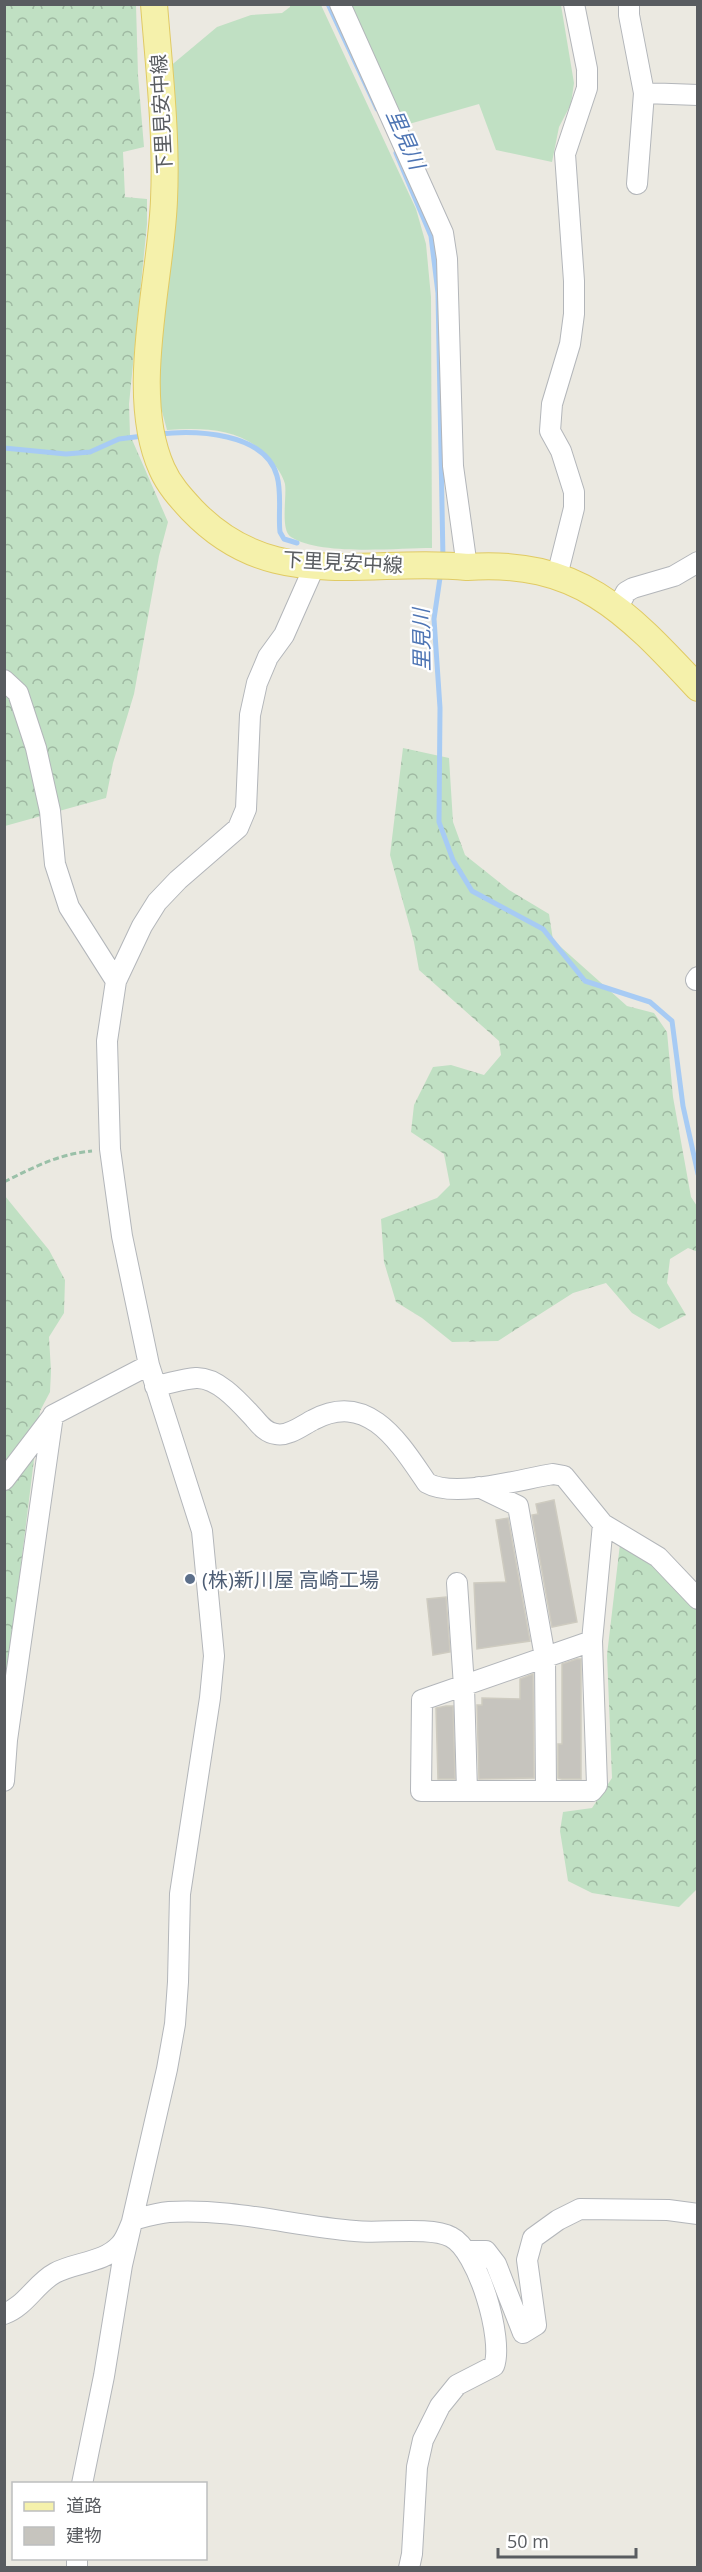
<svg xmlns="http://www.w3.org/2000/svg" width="702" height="2572" viewBox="0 0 702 2572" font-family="'Open Sans','Noto Sans JP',sans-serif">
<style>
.grass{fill:#c0e0c3}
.forest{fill:url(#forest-crowns)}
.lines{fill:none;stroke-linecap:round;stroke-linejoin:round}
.stream{stroke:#a7cbf4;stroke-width:5}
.building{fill:#c6c4be;stroke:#cecbc0;stroke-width:1.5}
.minor-casing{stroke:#b3b6ba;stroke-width:22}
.major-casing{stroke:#e0ca64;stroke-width:28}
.path{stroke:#9ac0a8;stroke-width:3;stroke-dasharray:6 3;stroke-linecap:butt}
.minor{stroke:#fff;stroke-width:20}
.major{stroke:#f5f1ab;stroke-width:26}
.service-dot{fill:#5c6f8a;stroke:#fff;stroke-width:2}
.labels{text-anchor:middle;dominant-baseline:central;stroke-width:4.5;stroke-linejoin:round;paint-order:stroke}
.street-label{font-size:20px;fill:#595c60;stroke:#fff}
.service-label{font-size:20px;fill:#4e5e75;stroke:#fff;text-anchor:start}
.water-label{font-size:21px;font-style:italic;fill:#4e75b4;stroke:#fff}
</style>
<defs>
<pattern id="forest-crowns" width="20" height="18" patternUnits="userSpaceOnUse" patternTransform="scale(1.5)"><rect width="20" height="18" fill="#c0e0c3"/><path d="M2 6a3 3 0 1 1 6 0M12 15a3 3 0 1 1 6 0" fill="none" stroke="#9fb9a2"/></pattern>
</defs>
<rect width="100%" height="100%" fill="#ebe9e1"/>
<path class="grass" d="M290,5H321L416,209L426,244L431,297L432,548C397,548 320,556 291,537C280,530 287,497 285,484C283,476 277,467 271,461C247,428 204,427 167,430L159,400L155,368L168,68L217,27L251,15L282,13L290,7Z
M347,5H561L574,83L571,104L559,127L552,162L496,150L479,104L402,126Z"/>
<path class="forest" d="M5,5H136L138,75L144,147L123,152L125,197L147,199V224L129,404L130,435L168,522L159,556L134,694L113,763L106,798L5,826Z
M403,748L449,758L453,822L465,855L509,890L549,914L553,940L627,1006L654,1013L667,1032L673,1097L691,1197L697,1206L698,1252L688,1248L670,1259L667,1283L686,1315L659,1329L632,1313L606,1283L573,1293L498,1341L452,1342L422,1318L396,1302L384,1262L381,1219L437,1198L450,1185L444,1154L411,1132L414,1105L433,1067L451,1065L484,1075L501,1055L499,1041L419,970L414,942L390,855Z
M5,1196L49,1250L65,1280L64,1313L49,1337L51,1371L50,1392L40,1411L5,1694Z
M620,1544L659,1564L697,1610V1889L679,1907L592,1893L568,1881L560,1831L563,1812L592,1808L612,1778L607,1655Z"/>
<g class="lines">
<path class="stream" d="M328,4L377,109
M396,153L431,236L438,293L443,559
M159,434C195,430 265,432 277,476C282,494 278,514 280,532L284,539L297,543
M4,448L66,454L90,452L119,439L143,436
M441,571L434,619L440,708L439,822L453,860L472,891L543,929L585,981L650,1002L672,1021L683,1106L698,1174"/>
</g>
<path class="building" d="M554,1500L577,1622L552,1627L532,1515L538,1514L536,1504Z
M508,1518L530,1641L477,1649L474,1583L506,1582L496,1520Z
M446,1597L450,1652L433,1655L427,1599Z
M577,1659H581V1779H562L558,1778V1744H562V1664Z
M533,1674L534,1778L479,1779L477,1705H482V1698L520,1699V1679Z
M446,1706H453L455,1779H438L436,1708Z"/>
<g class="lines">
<defs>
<path id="minor" d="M340,4L443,233L447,259L453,466L467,567
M629,4V15L644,93L637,184
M644,93L698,95
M557,576L574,508V492L561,451L550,431L552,404L570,344L574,314V281L565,154L587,88V69L574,4
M617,609L626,592L633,588L674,576L698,562
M4,680L18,693L36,748L50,811L55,864L69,907L116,981
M696,980L698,977
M155,1386C168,1384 182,1379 196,1378C218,1377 240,1403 254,1418C260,1425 266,1433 276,1434C288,1437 303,1425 313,1420C369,1390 400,1444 427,1483C455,1499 521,1479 553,1474L564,1476L603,1524L658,1557L698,1599
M4,1480L52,1417
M479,1487L518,1506L545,1657L546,1791
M457,1583L464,1686L467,1791
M592,1641L422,1700L421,1791H592L597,1785L592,1641L603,1524
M4,1781L7,1740L53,1415L149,1365
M466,2251H486L496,2264L523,2333L536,2325L527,2260L533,2238L558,2220L580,2209L668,2210L698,2214
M4,2314C26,2306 36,2283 55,2273C75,2262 104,2263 120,2245C126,2239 129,2228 133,2220C144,2217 157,2213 169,2212C232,2208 293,2226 355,2231C380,2234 430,2226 451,2237C478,2250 504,2340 494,2366L457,2385L440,2406L423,2440L417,2467L412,2554L409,2568
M82,2484L104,2376L122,2265L167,2069L175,2024L178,1982L180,1894L210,1698L214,1656L202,1531L149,1365L122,1236L110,1149L107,1041L116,981L142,926L157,902L178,880L238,828L246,809L250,715L257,683L268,657L284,635L315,565
M77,2568V2558"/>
<path id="major" d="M154,4C159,69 167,135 164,200C161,281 128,394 162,469C169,485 180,497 192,510C215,534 244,552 276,560C335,575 406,560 467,567C579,559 627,612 698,688"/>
</defs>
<use href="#minor" class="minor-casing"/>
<use href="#major" class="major-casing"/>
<path class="path" d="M4,1182C34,1167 59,1154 92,1151"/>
<use href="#minor" class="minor"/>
<use href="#major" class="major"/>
</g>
<circle class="service-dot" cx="190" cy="1579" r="6"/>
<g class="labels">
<g class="street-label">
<text transform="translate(161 114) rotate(-93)">下里見安中線</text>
<text transform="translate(343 562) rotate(3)">下里見安中線</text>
</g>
<g class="service-label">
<text x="202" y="1579">(株)新川屋 高崎工場</text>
</g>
<g class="water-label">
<text transform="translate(406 139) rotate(66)">里見川</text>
<text transform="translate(421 640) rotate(-91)">里見川</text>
</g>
</g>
<rect width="702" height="2572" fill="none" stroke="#595c60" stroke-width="12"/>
<rect x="12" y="2482" width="195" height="78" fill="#ffffff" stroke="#bdbebf" stroke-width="1.5"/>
<rect x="24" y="2502" width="30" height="9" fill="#f5f1ab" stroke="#bdbebf" stroke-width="1.5"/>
<text x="66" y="2512" font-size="18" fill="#595c60">道路</text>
<rect x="24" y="2527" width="30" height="18" fill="#c6c4be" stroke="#bdbebf" stroke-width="1.5"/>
<text x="66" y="2542" font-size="18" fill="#595c60">建物</text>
<path d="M498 2548v9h138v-9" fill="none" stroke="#595c60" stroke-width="3"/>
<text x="507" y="2548" font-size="18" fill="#595c60" stroke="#ffffff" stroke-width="4.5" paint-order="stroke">50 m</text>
</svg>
